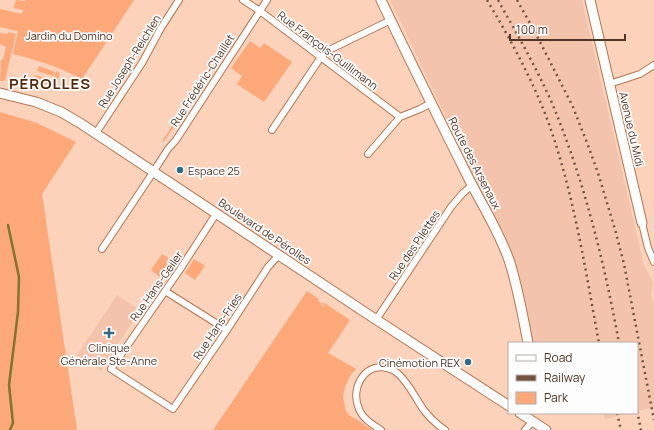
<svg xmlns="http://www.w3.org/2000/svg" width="654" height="430" viewBox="0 0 654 430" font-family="Manrope,sans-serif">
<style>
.built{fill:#f3c4ab}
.green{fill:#fca878}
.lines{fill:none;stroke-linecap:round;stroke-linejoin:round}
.stream{stroke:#7e762f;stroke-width:2.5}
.minor-casing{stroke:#b57551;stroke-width:8}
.secondary-casing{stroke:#b57551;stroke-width:11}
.minor{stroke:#fff;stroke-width:6}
.secondary{stroke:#fff;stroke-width:9}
.rail{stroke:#725342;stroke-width:2.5;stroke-dasharray:2 4;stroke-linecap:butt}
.poi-dot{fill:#316a84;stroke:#fdfdfd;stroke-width:1.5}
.labels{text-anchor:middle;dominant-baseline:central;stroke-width:3.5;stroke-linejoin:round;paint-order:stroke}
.park-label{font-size:11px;fill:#522a11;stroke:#fdfdfd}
.street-label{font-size:11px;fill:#513525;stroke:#fdfdfd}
.poi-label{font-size:11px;fill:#513525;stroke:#fdfdfd;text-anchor:start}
.district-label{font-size:15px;font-weight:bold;letter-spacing:1px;fill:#55290c;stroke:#fdfdfd}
</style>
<rect width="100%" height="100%" fill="#fcd2bb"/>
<path class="built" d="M390,0H582L644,265L653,282L651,294L654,306V407L637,411V343H533L523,297L507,246Z
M117,295L140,310L101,371L77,355Z
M604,413H630L605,419Z"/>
<path class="green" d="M16,0L25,1V0H134L82,79C60,67 37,60 13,54L18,31L0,27V9L22,14L23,10L14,8Z
M8,32L16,34L5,80H4L3,81H0L1,60H3L6,47L0,44V33L8,34Z
M250,41L260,48L264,43L292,62L264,102L237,84L242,76L231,68Z
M39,66L55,72L53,76L37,71Z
M56,71L60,73L55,87L51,86Z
M35,75L52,80L50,85L34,80Z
M185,106L187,107L163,143V140Z
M0,112L37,123L76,142L42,194L77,430H0Z
M162,254L173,261L161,278L151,270Z
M194,259L205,266L195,280L185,273Z
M307,291L319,299L318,301L321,303L323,307H324L323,302L350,320L328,353L356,369L350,376L345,387L343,397L346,411L350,416L359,421L372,430H213Z"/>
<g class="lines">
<path class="stream" d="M8,225L19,277L18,312L9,385L13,423L10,430"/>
<defs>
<path id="minor" d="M243,0L260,11L400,117
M609,84L640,74L654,65
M272,130L321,57L327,51L391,20
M96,133L142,63L161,28L179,0
M368,154L400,117L420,109L431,103
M216,214L179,271L111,369L173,409L227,330L268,267L279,255
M642,223L648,248L654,262
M102,249L150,177L168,149L176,140L267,0
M165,291L227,330
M376,320L451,207L462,194L472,185
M381,430C373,425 363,419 359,409C349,387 367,358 393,370C405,377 415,397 423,409C429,417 436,424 445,430
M525,430L533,421"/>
<path id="secondary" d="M381,0C409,59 438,117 467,175C481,204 500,232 510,263C518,289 523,316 528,343
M590,0L642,223
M0,93L36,102L61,112L80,123L366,313L509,406
M520,413L546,430"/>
</defs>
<use href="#minor" class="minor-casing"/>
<use href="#secondary" class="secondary-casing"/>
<use href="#minor" class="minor"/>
<use href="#secondary" class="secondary"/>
<path class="rail" d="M487,0C509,37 530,75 546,116C573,188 585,268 599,343
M498,0C517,34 536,67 552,103C584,180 604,261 619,343
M517,0L536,34L573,107L589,148L598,173L616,233L624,264L654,420
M637,411L641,430
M617,413L621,430"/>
</g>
<g class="poi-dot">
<circle cx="180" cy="170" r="4"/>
<path d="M107 327h4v4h4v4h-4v4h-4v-4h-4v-4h4z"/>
<circle cx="468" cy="362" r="4"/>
</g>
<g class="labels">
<g class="park-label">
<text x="69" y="35">Jardin du Domino</text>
</g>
<g class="street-label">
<text transform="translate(328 50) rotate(37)">Rue François-Guillimann</text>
<text transform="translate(129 61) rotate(-58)">Rue Joseph-Reichlen</text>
<text transform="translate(202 80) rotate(-57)">Rue Frédéric-Chaillet</text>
<text transform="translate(632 129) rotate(77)">Avenue du Midi</text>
<text transform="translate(475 163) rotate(63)">Route des Arsenaux</text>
<text transform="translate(265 231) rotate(34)">Boulevard de Pérolles</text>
<text transform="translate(414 245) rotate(-56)">Rue des Pilettes</text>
<text transform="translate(156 286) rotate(-55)">Rue Hans-Geiler</text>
<text transform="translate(217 326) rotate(-56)">Rue Hans-Fries</text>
</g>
<g class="poi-label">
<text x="188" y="170">Espace 25</text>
<text x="109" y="347" text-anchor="middle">Clinique<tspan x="109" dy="13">Générale Ste-Anne</tspan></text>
<text x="460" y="362" text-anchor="end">Cinémotion REX</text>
</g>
<g class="district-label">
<text x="50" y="83">PÉROLLES</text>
</g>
</g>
<rect x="508" y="342" width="130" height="72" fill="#fdfdfd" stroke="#b8ada7"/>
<rect x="516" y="355" width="20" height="6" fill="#ffffff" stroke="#b8ada7"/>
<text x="544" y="362" font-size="12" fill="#513525">Road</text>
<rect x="516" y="375" width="20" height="6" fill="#725342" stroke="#b8ada7"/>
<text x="544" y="382" font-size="12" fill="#513525">Railway</text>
<rect x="516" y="392" width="20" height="12" fill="#fca878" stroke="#b8ada7"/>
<text x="544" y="402" font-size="12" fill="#513525">Park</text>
<path d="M510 34v6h115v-6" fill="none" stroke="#513525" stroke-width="2"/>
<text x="516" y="34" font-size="12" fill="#513525" stroke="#fdfdfd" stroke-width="3" paint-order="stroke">100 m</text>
</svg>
